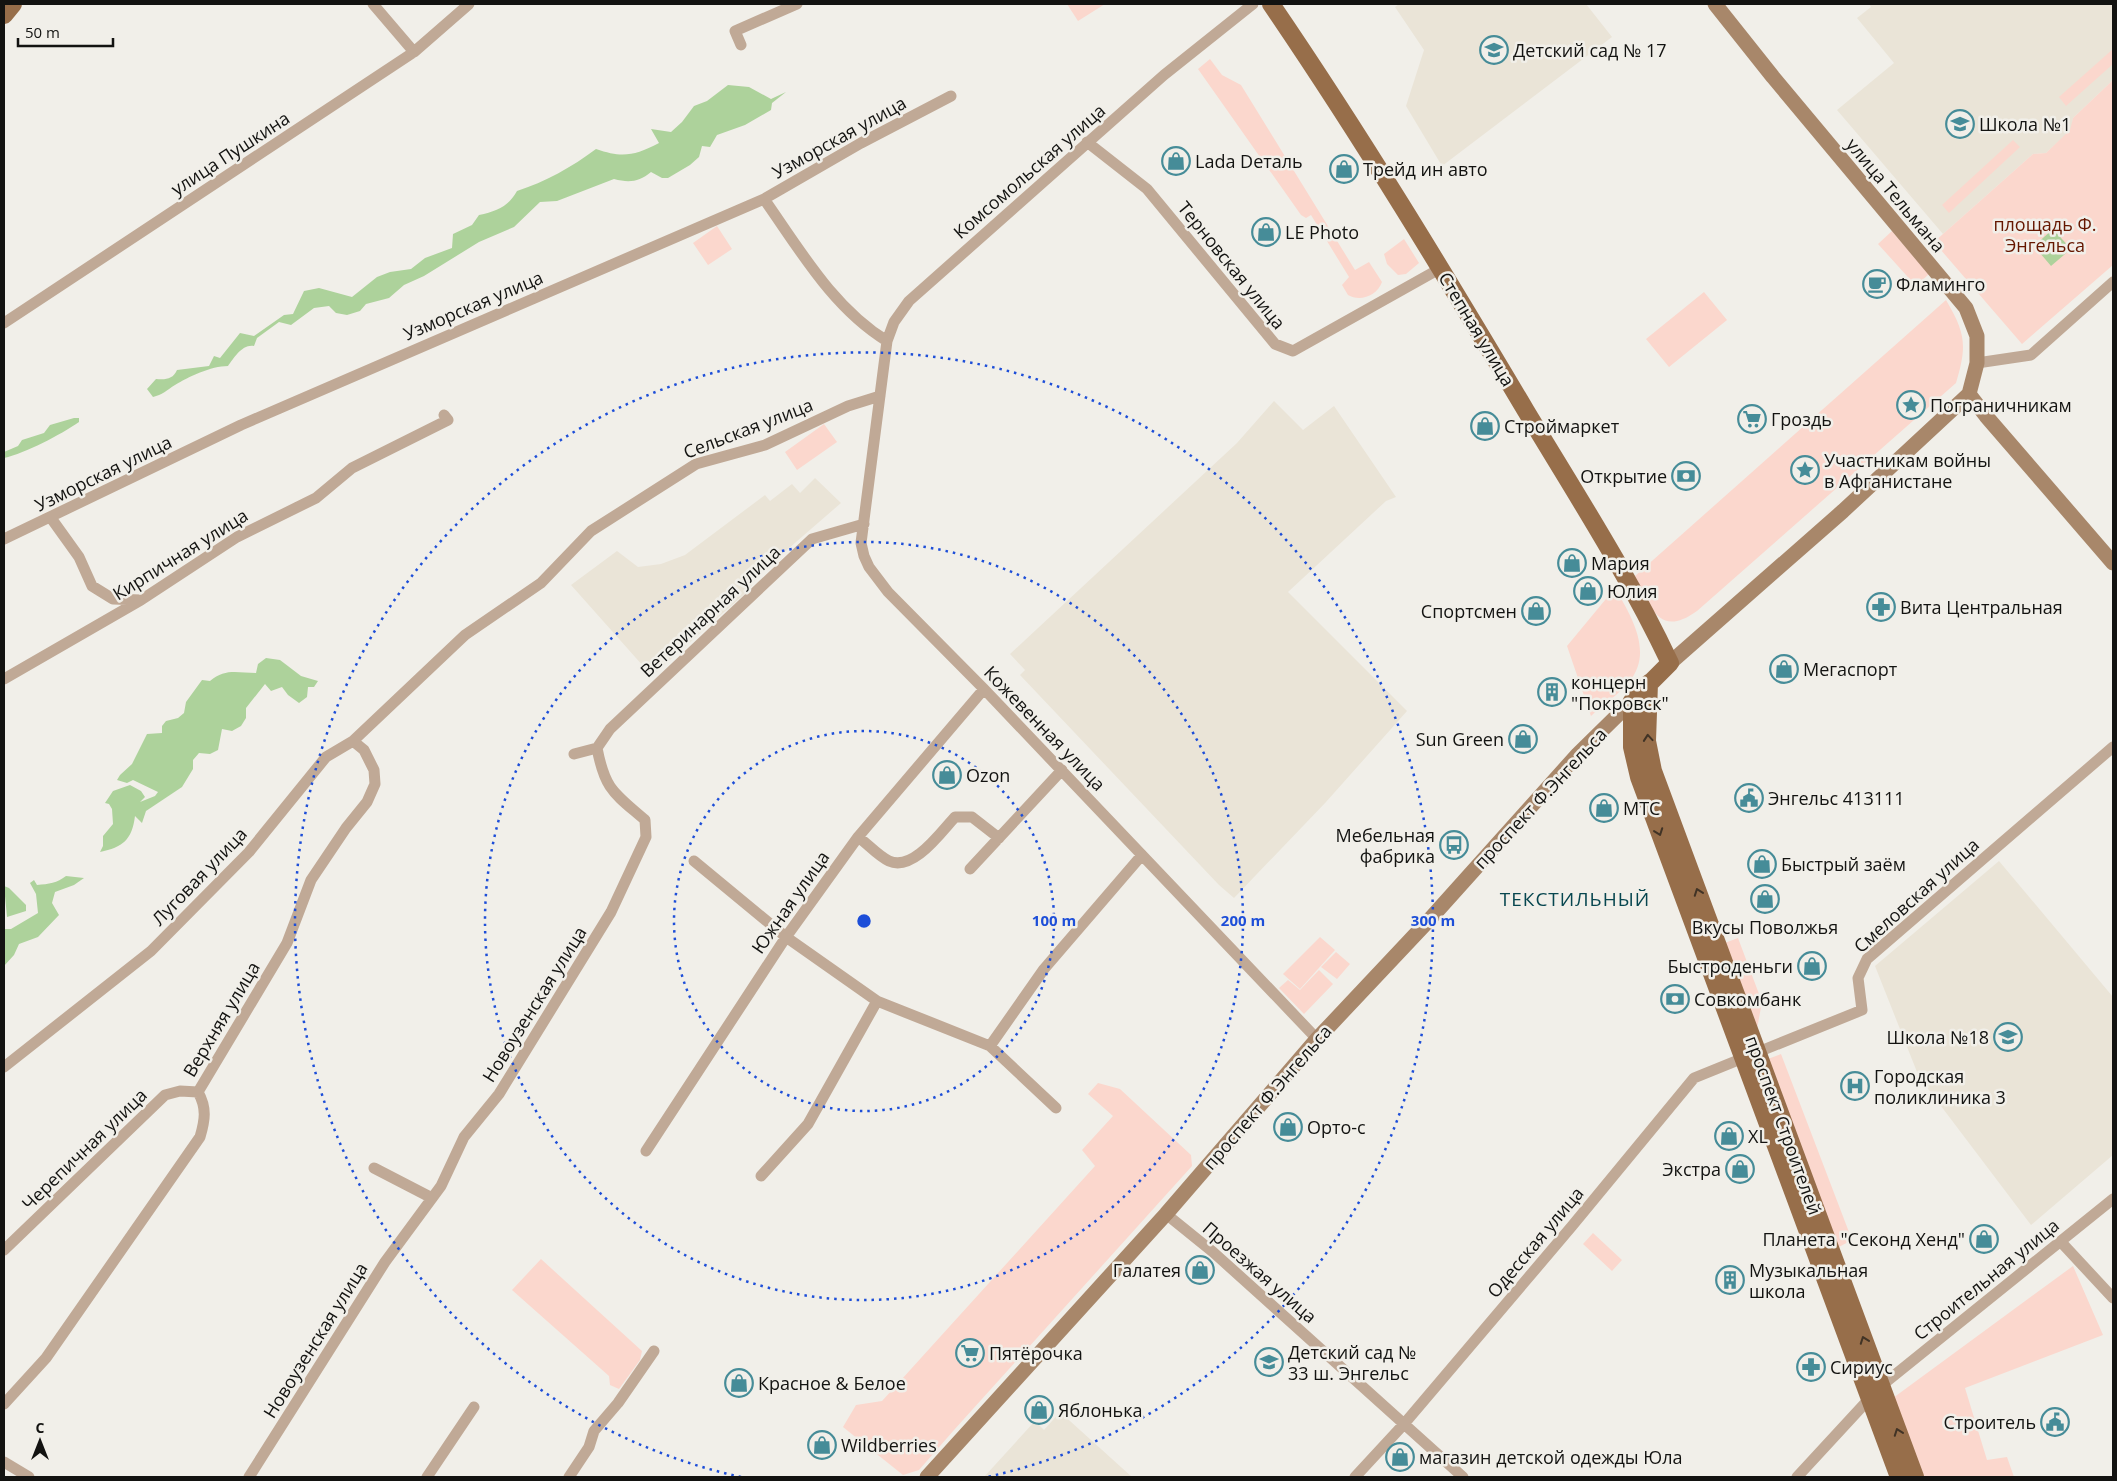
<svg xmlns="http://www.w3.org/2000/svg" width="2117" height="1481" viewBox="0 0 2117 1481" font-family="'Open Sans',sans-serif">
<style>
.built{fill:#eae4d7}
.green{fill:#fbd7cd}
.water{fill:#add29b}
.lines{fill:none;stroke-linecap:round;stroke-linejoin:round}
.street{stroke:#c0a996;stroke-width:11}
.secondary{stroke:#a8876a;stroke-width:15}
.primary{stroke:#976e4a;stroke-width:18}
.oneway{stroke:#413325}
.ring{fill:none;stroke:#1d4ed8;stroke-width:2.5;stroke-dasharray:2.5 5}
.labels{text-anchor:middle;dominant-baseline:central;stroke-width:5;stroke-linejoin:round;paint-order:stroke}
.poi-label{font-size:18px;fill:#131311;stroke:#f1efe9;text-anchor:start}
.street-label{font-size:18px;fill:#131311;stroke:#f1efe9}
.park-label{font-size:18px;fill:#651700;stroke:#f1efe9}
.neighbourhood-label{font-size:19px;letter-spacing:1px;fill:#07464f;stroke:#f1efe9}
.centre{fill:#1d4ed8;stroke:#f1efe9;stroke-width:2.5}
.ring-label{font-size:15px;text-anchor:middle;font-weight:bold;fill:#1d4ed8;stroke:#f1efe9;stroke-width:5;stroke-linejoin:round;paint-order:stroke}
</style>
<rect width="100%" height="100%" fill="#f1efe9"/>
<path class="built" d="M1399,4H1586L1612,37L1442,166L1406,106L1424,50L1395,7Z
M1869,4H2113V80L2073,118L2071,130L2046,153L2033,154L1943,234L1837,110L1894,63L1857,18L1871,7Z
M1274,401L1303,430L1334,406L1396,497L1386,501L1288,592L1407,711L1326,802L1234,898L1219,885L1020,675L1025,670L1010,654L1237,443Z
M815,478L841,503L758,575L749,590L652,676L571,585L617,551L638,567L661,564L685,555L765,495L770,501L792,484L800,493Z
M1999,861L2113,997V1155L2031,1225L1919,1077L1875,966Z
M1060,1412L1132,1477H984L1035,1421L1044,1430Z"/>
<path class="green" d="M1067,4H1105L1078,21Z
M2113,49V64L2066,106L2059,97Z
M1210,59L1222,75L1241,85L1355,270L1369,262L1382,282C1377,296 1360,302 1348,295L1342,285L1349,277L1311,215L1306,218L1301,215L1198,69Z
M2113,80V265L2022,344L1934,242L2033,154L2046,153L2070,130L2073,118Z
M2013,140L2020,147L1949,213L1942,205Z
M717,226L732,249L708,265L693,243Z
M1892,231L1929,274L1916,286L1878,244Z
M1404,239L1419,263L1406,274L1398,275L1387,264L1384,254Z
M1704,292L1727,320L1669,367L1646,339Z
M1946,300C1966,334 1967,346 1956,383L1697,611C1658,639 1651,606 1635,576Z
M824,424L837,442L797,470L785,452Z
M1615,588C1631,616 1654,652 1629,682C1619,694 1603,705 1591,716L1567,646Z
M1320,937L1335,950L1300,989L1283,974Z
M1738,938L1762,1002L1756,1034L1722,944Z
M1336,952L1350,964L1337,979L1321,967Z
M1319,970L1333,984L1304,1014L1279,988L1288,980L1300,990Z
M1781,1054L1852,1240L1837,1248L1765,1060Z
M1098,1083L1120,1089L1191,1155L1192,1166L954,1430L919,1470L903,1475L843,1427L856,1405L882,1401L1095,1166L1082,1150L1113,1116L1088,1094Z
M1593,1233L1622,1260L1612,1271L1583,1244Z
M541,1259L642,1351L640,1360L619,1389L610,1385L609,1376L512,1290Z
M2073,1266L2103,1335L1965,1388L1987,1460L2007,1457L2014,1477H1923L1893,1398Z"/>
<path class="water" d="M728,85L749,87L771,99L786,92L772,103L771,110L745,125L717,135L710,147L702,146L699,157L690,165L668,178H662L651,172C639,182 629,183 614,179L557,201L540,202L514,227L479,242L424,276L404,285L389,298L366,304L360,311L347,315L336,313L329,306L314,308L291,325L279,322L257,338L254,346C242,344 234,358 228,366C211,366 188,377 175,385C167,390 162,395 153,397L147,389L156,379C166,380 173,379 177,370L209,366L214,356L220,358L240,333L254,336L284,315L293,314L304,291L319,288L352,297L377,277L390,272L411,269L425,258L452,248L453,234L472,225L479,215C497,211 508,207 517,191C545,182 572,167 596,149C622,158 634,156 659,143L651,129L671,132L682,122L694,106L707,101Z
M2053,229L2071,249L2051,266L2034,246Z
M74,418H79V422C60,435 26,453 4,458V452L18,446L22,440L44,433L50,425Z
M266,658L280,660L301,676L318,681L314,687H308L307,697L299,703L288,695L282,687L271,691L265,684L246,708V718L241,726L232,731L222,729L218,750L210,754L199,753L193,760V769L182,787L146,811L142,823L135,816C132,840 123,847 100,852L103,846V836L113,824L112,809L109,804L105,803L113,791L130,785L141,791L145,797L140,802L155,796L158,792L133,780L127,783L117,780L120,775L132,764L147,734L162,733V726L166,721L178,718L184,713L186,702L202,680L210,681C225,668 238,673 256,673L258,664Z
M66,876L84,878L74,885L55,892L52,903L59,915L38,937L19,944L14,955L4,966V929H11L38,913L36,894L30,883L34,880L37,885C49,884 57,883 66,876Z
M4,886L9,888L26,905V911L7,917Z"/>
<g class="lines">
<path class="street" d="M373,4L414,52
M1253,4L1164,75L909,301L894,322L887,341L861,543L864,556L869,567L888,592L984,689L1317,1039
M741,45L735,31L797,4
M1087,142L1147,189L1275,344L1293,351L1441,268
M764,199C800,250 833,308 887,341
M4,323L414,52L469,4
M1977,363L2031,355L2113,282
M51,518L79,557L92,586L113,599L141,600
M4,539L241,425L764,199L861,143L951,96
M4,679L141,600L237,537L316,498L352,468L448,420L444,415
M597,748L610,729L812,539L864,524
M858,837C868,844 878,856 889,861C913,872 941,832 955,817H972L999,838
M694,861L786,937L877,1001L990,1046L1056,1108
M970,869L1062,770
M990,1046L1044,969L1142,855
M4,1067L151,951L249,852L326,757L353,741L465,635L541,583L591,531L696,464L765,445L848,406L880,396
M646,1151L786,937L858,837L984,689
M374,1168L432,1198
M761,1176L808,1124L877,1001
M1166,1214L1213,1252L1463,1477
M2061,1242L2113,1298
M4,1250L165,1095L180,1091L198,1092
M4,1404L46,1358L200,1137C205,1120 207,1108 198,1092L287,943L311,880L346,828L367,802L375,784L374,770L364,750L353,741
M4,1462L29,1477
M249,1477L385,1262L441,1186L464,1137L499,1094L611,912L646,837L645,820C614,793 605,790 597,748L574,754
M427,1477L474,1407
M569,1477L589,1447L594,1431L618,1403L654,1351
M1355,1477L1404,1424L1572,1226L1694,1078L1862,1010L1858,978L1867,959L2113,747
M1797,1477L1881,1386L2113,1199"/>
<path class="secondary" d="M1715,4L1773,77L1966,308L1977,336V363L1969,394L1986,416L2113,563
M1670,663L1843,511L1969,394
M927,1477L1166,1214L1317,1039L1430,919L1578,754L1632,701"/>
<path class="primary" d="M1271,4C1361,136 1444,273 1526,411C1576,494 1629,576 1670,663L1632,701V747L1639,777L1899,1477
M4,15L13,4
M1649,683L1647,741L1653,771L1915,1477"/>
</g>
<defs><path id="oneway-chevron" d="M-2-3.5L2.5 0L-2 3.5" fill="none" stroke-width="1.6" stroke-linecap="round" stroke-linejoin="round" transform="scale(1.25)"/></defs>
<g class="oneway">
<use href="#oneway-chevron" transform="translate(1648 738) rotate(-95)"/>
<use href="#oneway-chevron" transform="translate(1659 832) rotate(70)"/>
<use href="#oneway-chevron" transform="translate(1698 892) rotate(-110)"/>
<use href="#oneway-chevron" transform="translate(1864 1340) rotate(-110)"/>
<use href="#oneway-chevron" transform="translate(1898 1432) rotate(-110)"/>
</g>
<g class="ring">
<circle cx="864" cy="921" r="190"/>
<circle cx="864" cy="921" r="379"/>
<path d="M741 1477A569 569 0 1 1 987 1477"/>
</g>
<defs>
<symbol id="school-ring" viewBox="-11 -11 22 22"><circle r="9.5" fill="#f1efe9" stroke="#468c98" stroke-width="1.5"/><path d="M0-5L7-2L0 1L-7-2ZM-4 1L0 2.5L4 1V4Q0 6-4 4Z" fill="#468c98"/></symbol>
<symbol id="shop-ring" viewBox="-11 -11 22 22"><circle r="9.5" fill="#f1efe9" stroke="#468c98" stroke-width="1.5"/><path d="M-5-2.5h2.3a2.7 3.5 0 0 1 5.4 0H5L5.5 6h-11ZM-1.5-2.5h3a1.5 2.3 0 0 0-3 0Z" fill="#468c98"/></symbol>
<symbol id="cafe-ring" viewBox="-11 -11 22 22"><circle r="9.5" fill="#f1efe9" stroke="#468c98" stroke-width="1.5"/><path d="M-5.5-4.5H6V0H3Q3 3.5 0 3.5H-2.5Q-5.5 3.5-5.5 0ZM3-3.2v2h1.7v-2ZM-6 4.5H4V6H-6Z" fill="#468c98"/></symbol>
<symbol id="sight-ring" viewBox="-11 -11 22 22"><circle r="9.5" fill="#f1efe9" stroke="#468c98" stroke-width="1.5"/><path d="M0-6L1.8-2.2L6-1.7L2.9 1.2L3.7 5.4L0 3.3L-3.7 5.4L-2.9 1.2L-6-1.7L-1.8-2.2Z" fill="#468c98"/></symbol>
<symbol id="supermarket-ring" viewBox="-11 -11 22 22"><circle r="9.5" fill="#f1efe9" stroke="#468c98" stroke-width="1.5"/><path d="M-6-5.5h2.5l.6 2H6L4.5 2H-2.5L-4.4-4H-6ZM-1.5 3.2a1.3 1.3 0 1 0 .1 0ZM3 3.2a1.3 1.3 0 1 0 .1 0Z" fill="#468c98"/></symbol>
<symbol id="bank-ring" viewBox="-11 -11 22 22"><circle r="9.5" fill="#f1efe9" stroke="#468c98" stroke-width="1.5"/><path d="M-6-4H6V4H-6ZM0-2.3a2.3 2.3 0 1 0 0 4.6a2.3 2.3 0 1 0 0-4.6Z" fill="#468c98"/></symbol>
<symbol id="pharmacy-ring" viewBox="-11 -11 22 22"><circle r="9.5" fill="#f1efe9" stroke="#468c98" stroke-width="1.5"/><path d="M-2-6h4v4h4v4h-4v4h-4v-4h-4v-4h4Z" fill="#468c98"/></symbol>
<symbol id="building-ring" viewBox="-11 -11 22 22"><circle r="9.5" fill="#f1efe9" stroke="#468c98" stroke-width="1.5"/><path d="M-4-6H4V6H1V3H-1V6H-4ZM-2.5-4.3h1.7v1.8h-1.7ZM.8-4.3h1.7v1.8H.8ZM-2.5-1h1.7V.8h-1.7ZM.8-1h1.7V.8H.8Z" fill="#468c98"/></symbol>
<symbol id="civic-ring" viewBox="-11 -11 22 22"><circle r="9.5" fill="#f1efe9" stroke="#468c98" stroke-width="1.5"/><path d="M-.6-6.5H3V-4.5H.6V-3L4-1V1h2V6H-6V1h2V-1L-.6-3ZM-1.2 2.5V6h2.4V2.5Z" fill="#468c98"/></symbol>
<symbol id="bus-ring" viewBox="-11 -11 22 22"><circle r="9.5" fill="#f1efe9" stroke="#468c98" stroke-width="1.5"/><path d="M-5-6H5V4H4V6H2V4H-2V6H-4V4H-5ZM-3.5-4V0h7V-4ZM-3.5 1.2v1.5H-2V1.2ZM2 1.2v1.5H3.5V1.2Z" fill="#468c98"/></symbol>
<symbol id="hospital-ring" viewBox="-11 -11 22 22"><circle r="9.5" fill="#f1efe9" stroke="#468c98" stroke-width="1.5"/><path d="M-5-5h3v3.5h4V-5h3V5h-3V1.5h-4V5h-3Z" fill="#468c98"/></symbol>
</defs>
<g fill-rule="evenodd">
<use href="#school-ring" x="1478" y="34" width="32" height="32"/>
<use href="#school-ring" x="1944" y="108" width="32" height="32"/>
<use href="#shop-ring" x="1160" y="145" width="32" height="32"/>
<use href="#shop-ring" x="1328" y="153" width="32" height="32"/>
<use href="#shop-ring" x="1250" y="216" width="32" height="32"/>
<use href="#cafe-ring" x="1861" y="268" width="32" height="32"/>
<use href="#sight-ring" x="1895" y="389" width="32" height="32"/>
<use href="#supermarket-ring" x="1736" y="403" width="32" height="32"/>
<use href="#shop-ring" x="1469" y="410" width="32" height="32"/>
<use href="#sight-ring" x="1789" y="454" width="32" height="32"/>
<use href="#bank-ring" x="1670" y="460" width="32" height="32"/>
<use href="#shop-ring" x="1556" y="547" width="32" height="32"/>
<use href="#shop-ring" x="1572" y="575" width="32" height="32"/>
<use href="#pharmacy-ring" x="1865" y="591" width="32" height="32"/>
<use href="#shop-ring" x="1520" y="595" width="32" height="32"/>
<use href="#shop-ring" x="1768" y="653" width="32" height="32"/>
<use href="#building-ring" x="1536" y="676" width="32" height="32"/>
<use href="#shop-ring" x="1507" y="723" width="32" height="32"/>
<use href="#shop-ring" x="931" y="759" width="32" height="32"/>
<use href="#civic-ring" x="1733" y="782" width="32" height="32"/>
<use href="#shop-ring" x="1588" y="792" width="32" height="32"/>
<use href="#bus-ring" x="1438" y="829" width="32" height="32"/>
<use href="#shop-ring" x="1746" y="848" width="32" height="32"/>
<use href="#shop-ring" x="1749" y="883" width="32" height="32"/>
<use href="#shop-ring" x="1796" y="950" width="32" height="32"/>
<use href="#bank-ring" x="1659" y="983" width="32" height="32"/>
<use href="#school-ring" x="1992" y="1021" width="32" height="32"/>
<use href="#hospital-ring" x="1839" y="1070" width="32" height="32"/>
<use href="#shop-ring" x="1272" y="1111" width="32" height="32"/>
<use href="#shop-ring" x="1713" y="1120" width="32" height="32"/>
<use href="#shop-ring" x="1724" y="1153" width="32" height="32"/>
<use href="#shop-ring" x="1968" y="1223" width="32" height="32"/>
<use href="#shop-ring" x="1184" y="1254" width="32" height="32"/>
<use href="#building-ring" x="1714" y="1264" width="32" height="32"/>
<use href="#supermarket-ring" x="954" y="1337" width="32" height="32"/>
<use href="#school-ring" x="1253" y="1346" width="32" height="32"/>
<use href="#pharmacy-ring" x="1795" y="1351" width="32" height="32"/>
<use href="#shop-ring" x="723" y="1367" width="32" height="32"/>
<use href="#shop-ring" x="1023" y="1394" width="32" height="32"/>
<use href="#civic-ring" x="2039" y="1406" width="32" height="32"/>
<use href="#shop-ring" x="806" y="1429" width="32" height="32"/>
<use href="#shop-ring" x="1384" y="1441" width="32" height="32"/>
</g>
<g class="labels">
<g class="poi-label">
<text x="1513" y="50">Детский сад № 17</text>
<text x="1979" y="124">Школа №1</text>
<text x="1195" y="161">Lada Dеталь</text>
<text x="1363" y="169">Трейд ин авто</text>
<text x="1285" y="232">LE Photo</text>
<text x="1896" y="284">Фламинго</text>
<text x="1930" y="405">Пограничникам</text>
<text x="1771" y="419">Гроздь</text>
<text x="1504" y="426">Строймаркет</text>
<text x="1824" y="460">Участникам войны<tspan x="1824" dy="21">в Афганистане</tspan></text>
<text x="1667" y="476" text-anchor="end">Открытие</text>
<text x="1591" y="563">Мария</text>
<text x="1607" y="591">Юлия</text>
<text x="1900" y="607">Вита Центральная</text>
<text x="1517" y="611" text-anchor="end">Спортсмен</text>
<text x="1803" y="669">Мегаспорт</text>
<text x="1571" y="682">концерн<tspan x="1571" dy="21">"Покровск"</tspan></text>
<text x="1504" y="739" text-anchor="end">Sun Green</text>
<text x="966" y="775">Ozon</text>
<text x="1768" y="798">Энгельс 413111</text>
<text x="1623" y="808">МТС</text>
<text x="1435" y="835" text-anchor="end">Мебельная<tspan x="1435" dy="21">фабрика</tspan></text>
<text x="1781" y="864">Быстрый заём</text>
<text x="1765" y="927" text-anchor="middle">Вкусы Поволжья</text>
<text x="1793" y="966" text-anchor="end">Быстроденьги</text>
<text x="1694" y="999">Совкомбанк</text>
<text x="1989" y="1037" text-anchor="end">Школа №18</text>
<text x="1874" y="1076">Городская<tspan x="1874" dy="21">поликлиника 3</tspan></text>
<text x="1307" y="1127">Орто-с</text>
<text x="1748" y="1136">XL</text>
<text x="1721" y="1169" text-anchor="end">Экстра</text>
<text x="1965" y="1239" text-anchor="end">Планета "Секонд Хенд"</text>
<text x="1181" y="1270" text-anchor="end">Галатея</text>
<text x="1749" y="1270">Музыкальная<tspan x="1749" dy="21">школа</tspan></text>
<text x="1288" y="1352">Детский сад №<tspan x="1288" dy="21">33 ш. Энгельс</tspan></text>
<text x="989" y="1353">Пятёрочка</text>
<text x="1830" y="1367">Сириус</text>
<text x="758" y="1383">Красное &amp; Белое</text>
<text x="1058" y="1410">Яблонька</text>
<text x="2036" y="1422" text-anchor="end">Строитель</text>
<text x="841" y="1445">Wildberries</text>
<text x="1419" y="1457">магазин детской одежды Юла</text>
</g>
<g class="street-label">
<text transform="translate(839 137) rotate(-29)">Узморская улица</text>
<text transform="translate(230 153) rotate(-33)">улица Пушкина</text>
<text transform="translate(1029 171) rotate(-41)">Комсомольская улица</text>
<text transform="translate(1896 195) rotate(50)">улица Тельмана</text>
<text transform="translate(1232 265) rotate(51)">Терновская улица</text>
<text transform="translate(473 305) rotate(-23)">Узморская улица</text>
<text transform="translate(1477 329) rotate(59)">Степная улица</text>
<text transform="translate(748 428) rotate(-21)">Сельская улица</text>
<text transform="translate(103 473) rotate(-26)">Узморская улица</text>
<text transform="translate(180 554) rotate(-32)">Кирпичная улица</text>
<text transform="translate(710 611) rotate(-43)">Ветеринарная улица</text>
<text transform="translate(1045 728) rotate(46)">Кожевенная улица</text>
<text transform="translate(1540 798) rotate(-47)">проспект Ф.Энгельса</text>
<text transform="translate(199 876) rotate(-46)">Луговая улица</text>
<text transform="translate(1916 895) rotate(-42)">Смеловская улица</text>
<text transform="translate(790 902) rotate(-55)">Южная улица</text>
<text transform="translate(534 1004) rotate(-58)">Новоузенская улица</text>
<text transform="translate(221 1019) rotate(-59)">Верхняя улица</text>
<text transform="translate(1267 1097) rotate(-49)">проспект Ф.Энгельса</text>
<text transform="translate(1784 1125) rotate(70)">проспект Строителей</text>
<text transform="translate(84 1149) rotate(-44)">Черепичная улица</text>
<text transform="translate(1535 1242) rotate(-50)">Одесская улица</text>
<text transform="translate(1260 1272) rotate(41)">Проезжая улица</text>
<text transform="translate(1986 1279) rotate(-39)">Строительная улица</text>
<text transform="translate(315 1340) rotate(-58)">Новоузенская улица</text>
</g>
<g class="park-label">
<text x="2045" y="224">площадь Ф.<tspan x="2045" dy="21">Энгельса</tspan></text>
</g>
<g class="neighbourhood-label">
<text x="1575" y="899">ТЕКСТИЛЬНЫЙ</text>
</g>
</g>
<circle cx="864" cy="921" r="8" class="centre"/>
<g class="ring-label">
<text x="1054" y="926">100 m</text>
<text x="1243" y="926">200 m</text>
<text x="1433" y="926">300 m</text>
</g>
<rect width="2117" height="1481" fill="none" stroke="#131311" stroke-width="10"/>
<g transform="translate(40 1441)" stroke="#f1efe9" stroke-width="4" paint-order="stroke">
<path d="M0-4L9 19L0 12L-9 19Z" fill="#131311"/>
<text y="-8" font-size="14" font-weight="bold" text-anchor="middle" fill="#131311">С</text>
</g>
<path d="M18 38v8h95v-8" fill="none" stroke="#131311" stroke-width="2.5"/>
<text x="25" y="38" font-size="15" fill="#131311" stroke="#f1efe9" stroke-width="4" paint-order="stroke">50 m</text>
</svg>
